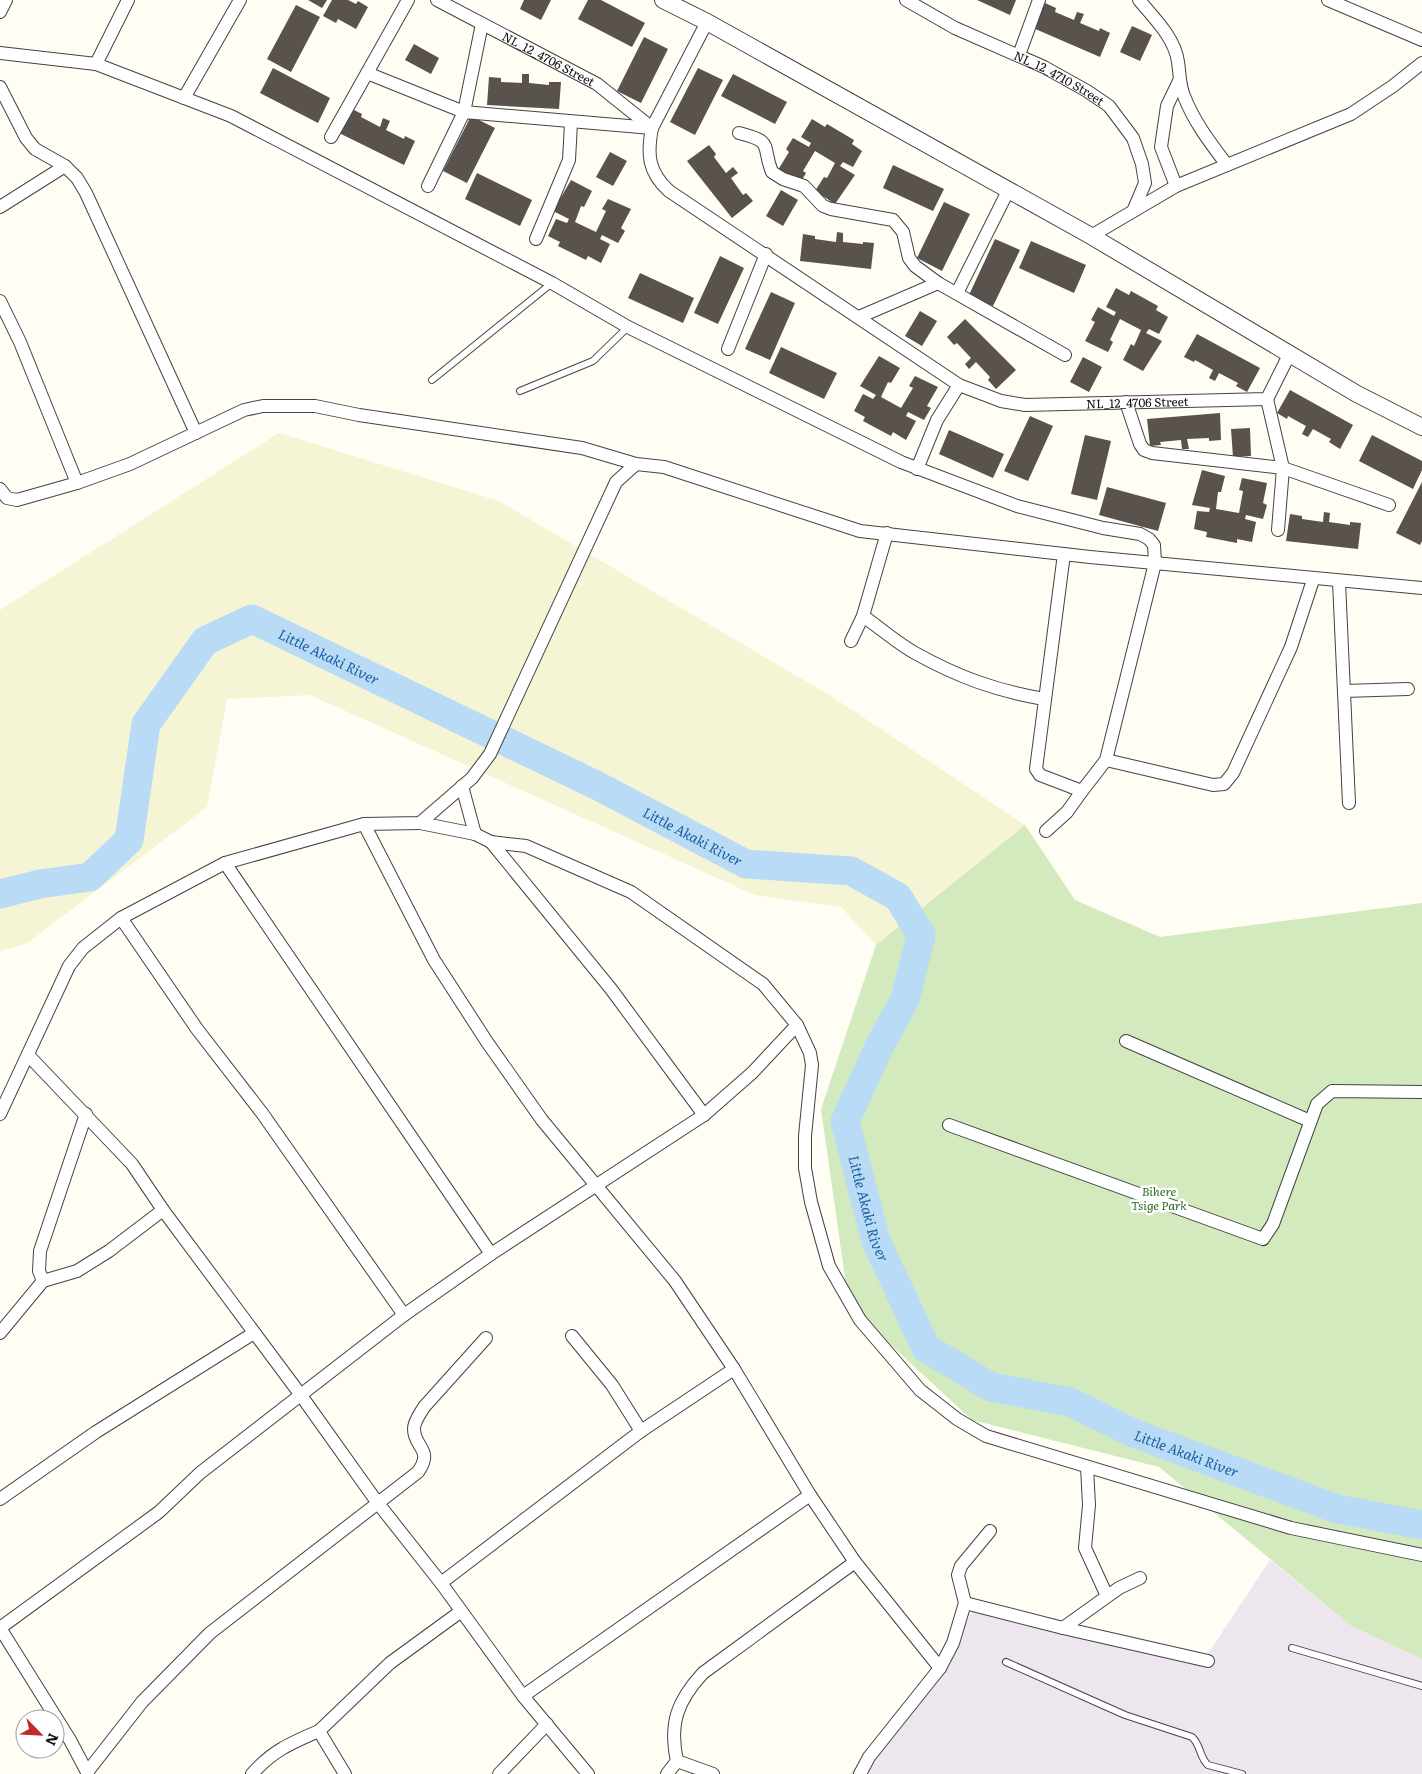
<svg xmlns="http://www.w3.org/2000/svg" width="1422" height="1774" viewBox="0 0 1422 1774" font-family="Literata,serif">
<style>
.industrial{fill:#eee6ee}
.farmland{fill:#f5f4d4}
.green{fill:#d2eabd}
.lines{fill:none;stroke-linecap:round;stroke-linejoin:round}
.river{stroke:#b9dbf6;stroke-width:29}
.building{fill:#59524d}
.service-casing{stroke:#434343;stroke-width:8}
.minor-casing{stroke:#434343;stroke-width:14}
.tertiary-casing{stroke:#434343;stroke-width:18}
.service{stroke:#fff;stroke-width:6}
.minor{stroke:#fff;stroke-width:12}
.tertiary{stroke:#fff;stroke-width:16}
.labels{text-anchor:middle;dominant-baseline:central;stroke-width:5;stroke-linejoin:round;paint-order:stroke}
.street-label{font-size:12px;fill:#101010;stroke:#fff}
.park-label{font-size:12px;font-style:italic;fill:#2b6920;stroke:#fff}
.water-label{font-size:14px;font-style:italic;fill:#195ea2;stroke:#fff}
</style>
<rect width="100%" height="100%" fill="#fffdf4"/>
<path class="industrial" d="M1270,1560L1351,1626L1422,1659V1774H849L942,1677L972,1611L1207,1655Z"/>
<path class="farmland" d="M279,433L499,501L831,696L1025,825L876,945L841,907L755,895L310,695L227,699L207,807L26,944L0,951V610Z"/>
<path class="green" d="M1025,825L1075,900L1160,937L1422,903V1659L1351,1626L1159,1467L972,1420L849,1306L821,1109L876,945Z"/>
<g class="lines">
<path class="river" id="s1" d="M0,894L40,884L90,877L129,840L146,724L205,641L252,619L598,786L746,864L851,871L898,897L921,935L905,999L879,1047L845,1121L876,1241L926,1348L991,1387L1070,1402L1133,1433L1337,1509L1422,1525"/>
</g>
<path class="building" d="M308,0H327L322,8Z
M332,0H348L356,4L358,1L368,7L356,29L338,19L336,23L323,16Z
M524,0H551L541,20L520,9Z
M588,0H601L645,23L632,47L578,19Z
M977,0H1016L1010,15Z
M1045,3L1056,8L1055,12L1074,20L1077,12L1084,14L1080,23L1099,31L1100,28L1110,33L1100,57L1033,28Z
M296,5L320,17L291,72L267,59Z
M1132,26L1152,35L1140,61L1120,52Z
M644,37L668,49L641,103L617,91Z
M414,44L439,58L431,74L405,60Z
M273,68L330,98L318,123L260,93Z
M698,68L723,80L695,135L670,122Z
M522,74H529V83L549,85V82H561L559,109L487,105L489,77L501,78V82L522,83Z
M733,74L787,102L775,124L721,96Z
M352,109L362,114L361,117L380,127L383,118L390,121L386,130L404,139L405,136L415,141L404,165L339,133Z
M471,116L495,128L467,183L443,171Z
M812,119L825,127L827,124L854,140L852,144L862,151L853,167L843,162L840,166L855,175L835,204L815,191L824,177L827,178L835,163L815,151L803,171L806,173L800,183L778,170L789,152L786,149L793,138L809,147L811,143L801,137Z
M709,145L716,154L714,157L726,173L733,167L738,173L731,178L743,195L746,193L753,201L732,218L687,161Z
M610,152L627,161L613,186L596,177Z
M893,165L944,189L933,211L883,188Z
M477,173L532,200L520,226L465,199Z
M571,180L592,191L584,207L581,206L575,222L596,232L606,211L602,209L608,199L631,209L621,228L625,231L618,243L602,235L600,239L610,244L601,263L588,256L586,260L558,246L560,242L548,236L556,219L567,223L569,219L553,211Z
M781,190L798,200L783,226L766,216Z
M944,202L970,214L942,271L917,258Z
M837,232L843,233V242L863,244V242L874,243L871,269L800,261L803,234L815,236V239L836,242Z
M995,239L1020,250L993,306L969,295Z
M1031,241L1086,265L1074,293L1019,268Z
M720,256L744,268L718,324L694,313Z
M640,273L694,298L683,323L628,298Z
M1116,288L1129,295L1131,291L1158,306L1156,310L1168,317L1159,334L1149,329L1146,333L1162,341L1143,371L1123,360L1131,344L1134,346L1141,330L1120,319L1110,340L1113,342L1108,352L1085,341L1095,322L1091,320L1098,307L1114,316L1116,312L1106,307Z
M771,292L795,303L770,360L745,349Z
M920,311L937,321L922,346L905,336Z
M965,319L1016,370L996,389L988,380L990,377L976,362L969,369L965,364L971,358L957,343L954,345L947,337Z
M1197,334L1260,368L1247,392L1236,386L1238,383L1219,373L1215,381L1209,378L1213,370L1195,360L1194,362L1184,357Z
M781,347L837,373L824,399L769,373Z
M879,356L900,368L891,383L888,382L881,397L901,408L913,388L909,386L915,376L938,387L927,406L931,408L924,420L908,412L906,416L916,421L906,440L893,432L891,436L863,421L865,417L854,411L863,394L873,399L876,395L860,386Z
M1083,357L1102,367L1089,392L1070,382Z
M1290,390L1353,425L1340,449L1329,442L1331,439L1313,429L1308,437L1302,434L1306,426L1288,416L1287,419L1277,413Z
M1220,413L1221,440L1209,441V438L1187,439L1189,449H1182L1181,440L1160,442L1161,445L1150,446L1147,419Z
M1030,416L1053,426L1028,481L1004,471Z
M1250,428L1251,456L1233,457L1231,429Z
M949,430L1004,454L993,478L939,454Z
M1085,435L1111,441L1097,500L1071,494Z
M1372,435L1422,461V470L1413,489L1359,461Z
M1202,470L1225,476L1221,492H1218L1216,509L1239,513L1243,491L1239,490L1242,478L1267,483L1263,503L1267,505L1263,519L1246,515L1245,519L1256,522L1252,542L1237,539V543L1206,537L1207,532L1194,529L1197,511L1209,512L1210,508L1192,505Z
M1422,482V541L1420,545L1396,533Z
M1107,487L1166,503L1158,531L1099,515Z
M1324,512L1330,513L1329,522L1350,525V522L1361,523L1358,549L1286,541L1290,514L1302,516V519L1323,522Z"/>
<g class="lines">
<defs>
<path id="service" d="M432,380L552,283
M520,391L593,361L628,327
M1292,1648L1422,1686
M1006,1662L1125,1715L1192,1737C1201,1745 1199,1757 1208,1765L1242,1774"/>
<g id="minor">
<path id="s2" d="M437,0L597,84L652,128"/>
<path id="s3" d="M906,0L955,28L1044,67L1087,91L1109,106L1133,138L1142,164L1145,183L1134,209"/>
<path d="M1139,0C1154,18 1175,38 1178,62C1180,74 1179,84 1184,96C1194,122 1211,144 1227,165"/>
<path d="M1328,0L1422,40"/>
<path d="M0,12L6,0"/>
<path id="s4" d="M707,22L652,128C647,154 648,172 669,191L959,385L1001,401L1025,405L1267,399L1290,353"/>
<path d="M0,53L96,64L231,116L552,283L628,327L901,462L1017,506L1103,528L1140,534L1149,539L1154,545L1155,563L1106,760L1082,791L1040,775L1036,769L1064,554"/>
<path d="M1019,55L1039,0"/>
<path d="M96,64L128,0"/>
<path d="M367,73L464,112L482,24"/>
<path d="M0,87L26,138L35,149L65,166L77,178L86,193L196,433"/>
<path d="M184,98L240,0"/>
<path d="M739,133C775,142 761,145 772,172L783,179L804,186L823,206L831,209L893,220L903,232L909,258L915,266L938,283"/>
<path d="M331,137L408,0"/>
<path d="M428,186L464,112L652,128"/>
<path d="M1176,186L1161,147L1167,106L1179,81"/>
<path d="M0,207L65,166"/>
<path d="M1091,236L1176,186L1351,114L1393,86L1422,63"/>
<path d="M536,239L569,160L571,123"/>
<path d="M957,293L1008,191"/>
<path d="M0,301L20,342L77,483"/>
<path d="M859,317L938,283L1065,355"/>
<path d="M728,349L766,254"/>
<path d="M1267,399L1283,468L1278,530"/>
<path d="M1126,402L1140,444L1144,450L1152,453L1283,468L1389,505"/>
<path d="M917,469L937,420L959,385"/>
<path d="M0,489L7,498L17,500L77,483L130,464L244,410L263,406H315L359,415L582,448L636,464L664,467L860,531L1090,557L1422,588"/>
<path d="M1339,582L1349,803"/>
<path d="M863,616C880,628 897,643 915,653C958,677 997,691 1044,699"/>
<path d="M851,641L863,616L887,533"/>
<path d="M1344,691L1408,689"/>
<path d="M1106,760L1213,785L1224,784L1233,773L1291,647L1313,580"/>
<path d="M462,786L475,834"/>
<path d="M364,824L434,960L487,1042L542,1120L675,1281L734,1369L810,1495L523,1696"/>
<path d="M1046,831L1067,812L1082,791"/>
<path d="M491,842L611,989L704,1115"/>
<path d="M225,863L491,1254"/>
<path d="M121,918L197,1029L262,1113L404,1315"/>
<path d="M797,1025L810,1053L812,1065L805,1136V1168L811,1202L829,1266L860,1320L920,1390L957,1419L986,1436L1291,1528L1422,1555"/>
<path d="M1126,1041L1310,1121"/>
<path d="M28,1055L132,1164L163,1210L300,1394L377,1502L441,1583L523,1696L588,1774"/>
<path d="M0,1114L69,966L83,948L121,918L225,863L364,824L420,823L472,778L490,754L616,482L636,464"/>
<path d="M949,1125L1263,1239L1273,1224L1317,1104L1332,1091L1422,1092"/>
<path d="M43,1281L77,1271L109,1251L163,1210"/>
<path d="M0,1333L43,1281L39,1271L40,1251L86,1114"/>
<path d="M572,1336L612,1385L641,1431"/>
<path d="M1087,1467L1089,1505L1085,1548L1107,1596"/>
<path d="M0,1499L96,1432L254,1333"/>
<path d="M855,1562L940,1668L869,1757L860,1774"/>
<path d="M441,1583L641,1431L734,1369"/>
<path d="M965,1603L1063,1628L1119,1588L1140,1578"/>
<path d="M0,1628L159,1512L200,1473L404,1315L491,1254L704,1115L752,1073L797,1025L763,984L631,892L526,846L491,842L475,834L420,823"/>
<path d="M0,1628L70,1740L88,1774"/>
<path d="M1063,1628L1208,1661"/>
<path d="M940,1668L953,1643L965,1603L958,1575L961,1566L990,1531"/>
<path d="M677,1761L713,1774"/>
<path d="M88,1771L142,1702L210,1633L418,1472C434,1449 414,1448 414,1429C414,1421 420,1414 424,1407L486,1338"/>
<path d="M252,1774C272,1751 291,1743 319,1731"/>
<path d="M345,1774L319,1731L390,1663L460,1612"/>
<path d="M499,1774L547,1724"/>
<path d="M667,1774L677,1761C669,1724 677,1701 703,1673L855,1562L810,1495"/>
</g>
<path id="tertiary" d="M663,0L707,22L1091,236L1357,394L1422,427"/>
</defs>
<use href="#service" class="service-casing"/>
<use href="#minor" class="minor-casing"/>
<use href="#tertiary" class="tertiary-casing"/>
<use href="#service" class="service"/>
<use href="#minor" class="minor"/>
<use href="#tertiary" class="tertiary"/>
</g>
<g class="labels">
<g class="street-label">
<text stroke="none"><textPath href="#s2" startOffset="126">NL_12_4706 Street</textPath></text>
<text stroke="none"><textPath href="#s3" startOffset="172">NL_12_4710 Street</textPath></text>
<text stroke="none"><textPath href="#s4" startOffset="719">NL_12_4706 Street</textPath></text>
</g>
<g class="park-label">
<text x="1159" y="1191">Bihere<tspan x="1159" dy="14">Tsige Park</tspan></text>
</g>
<g class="water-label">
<text stroke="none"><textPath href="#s1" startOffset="502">Little Akaki River</textPath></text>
<text stroke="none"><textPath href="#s1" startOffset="908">Little Akaki River</textPath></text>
<text stroke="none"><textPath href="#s1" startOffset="1464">Little Akaki River</textPath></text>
<text stroke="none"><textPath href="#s1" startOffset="1899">Little Akaki River</textPath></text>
</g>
</g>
<g transform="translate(40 1734) rotate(114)"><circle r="24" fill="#ffffff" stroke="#9f9f9f"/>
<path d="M0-4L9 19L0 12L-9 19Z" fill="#c02b29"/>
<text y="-8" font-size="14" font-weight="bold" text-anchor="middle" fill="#101010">N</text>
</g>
</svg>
